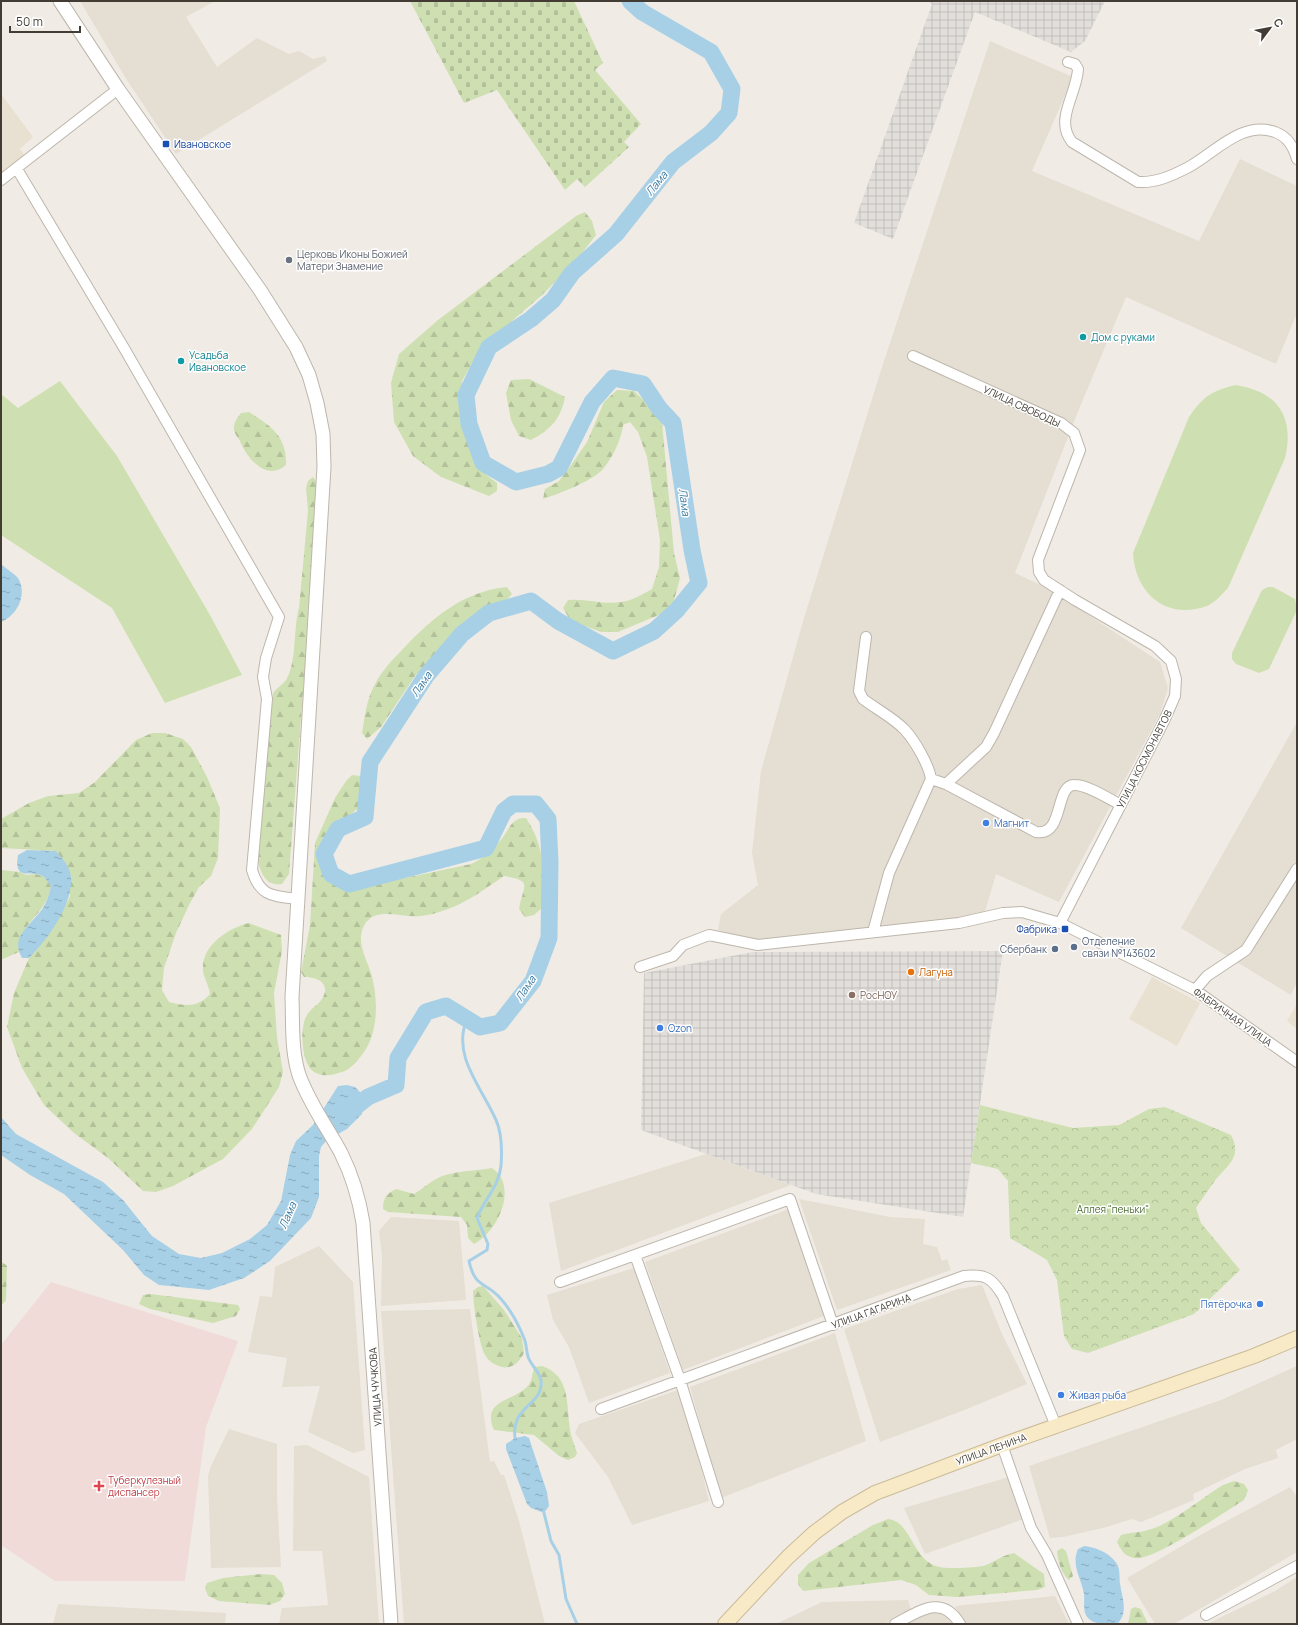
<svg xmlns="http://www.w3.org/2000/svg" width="1298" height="1625" viewBox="0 0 1298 1625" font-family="Manrope,sans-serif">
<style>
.residential{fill:#e4ded3}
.industrial{fill:url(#industrial-grid)}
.education{fill:#e8e0d0}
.medical{fill:#f0dbd9}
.forest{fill:url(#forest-firs)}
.cemetery{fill:url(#cemetery-stones)}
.park{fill:url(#park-crowns)}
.garden{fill:#cee0b1}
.water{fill:url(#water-ripples)}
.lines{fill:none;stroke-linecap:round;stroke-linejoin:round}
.stream{stroke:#a7d0e7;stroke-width:3}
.river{stroke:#a7d0e7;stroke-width:17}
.minor-casing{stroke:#bdb6ab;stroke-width:12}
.tertiary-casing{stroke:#bdb6ab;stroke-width:15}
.secondary-casing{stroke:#cbbb99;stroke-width:16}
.minor{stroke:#fff;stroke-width:10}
.tertiary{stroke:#fff;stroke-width:13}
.secondary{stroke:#f8eac7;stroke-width:14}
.transit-dot{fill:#1a4fb4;stroke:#fff;stroke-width:1.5}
.worship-dot{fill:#6b7280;stroke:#fff;stroke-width:1.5}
.culture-dot{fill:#0f9aa8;stroke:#fff;stroke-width:1.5}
.shop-dot{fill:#3f7fe0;stroke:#fff;stroke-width:1.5}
.service-dot{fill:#5c6f8a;stroke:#fff;stroke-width:1.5}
.food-dot{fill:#e8710a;stroke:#fff;stroke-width:1.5}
.education-dot{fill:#8d6e63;stroke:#fff;stroke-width:1.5}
.health-dot{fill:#e0444e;stroke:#fff;stroke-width:1.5}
.labels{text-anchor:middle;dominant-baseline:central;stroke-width:3;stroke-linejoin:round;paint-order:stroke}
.transit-label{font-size:10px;fill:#164399;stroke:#fff;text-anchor:start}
.worship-label{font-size:10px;fill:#5b616d;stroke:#fff;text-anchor:start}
.culture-label{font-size:10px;fill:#0d838f;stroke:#fff;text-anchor:start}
.street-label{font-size:10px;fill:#423c35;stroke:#fff}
.shop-label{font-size:10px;fill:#366cbe;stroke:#fff;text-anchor:start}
.service-label{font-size:10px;fill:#4e5e75;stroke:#fff;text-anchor:start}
.food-label{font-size:10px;fill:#c56008;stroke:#fff;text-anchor:start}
.education-label{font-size:10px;fill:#785e54;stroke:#fff;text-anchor:start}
.park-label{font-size:10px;fill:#4a6c2f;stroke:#fff}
.health-label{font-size:10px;fill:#be3a42;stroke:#fff;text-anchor:start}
.water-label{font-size:11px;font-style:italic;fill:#3b7ba1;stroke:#fff}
</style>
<defs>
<pattern id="industrial-grid" width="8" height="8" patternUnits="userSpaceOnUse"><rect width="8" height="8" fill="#e2deda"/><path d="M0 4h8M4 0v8" fill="none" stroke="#c3bfbc"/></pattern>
<pattern id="forest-firs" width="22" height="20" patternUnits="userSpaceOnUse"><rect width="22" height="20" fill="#cee0b1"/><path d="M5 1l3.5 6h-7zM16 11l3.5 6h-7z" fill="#b2c199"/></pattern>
<pattern id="cemetery-stones" width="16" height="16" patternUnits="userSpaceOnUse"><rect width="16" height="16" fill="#cee0b1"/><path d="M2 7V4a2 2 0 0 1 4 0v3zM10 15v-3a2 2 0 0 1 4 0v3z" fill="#b2c199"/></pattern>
<pattern id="park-crowns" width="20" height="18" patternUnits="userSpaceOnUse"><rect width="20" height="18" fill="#cee0b1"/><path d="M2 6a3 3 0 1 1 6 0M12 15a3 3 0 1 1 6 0" fill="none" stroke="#b2c199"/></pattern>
<pattern id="water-ripples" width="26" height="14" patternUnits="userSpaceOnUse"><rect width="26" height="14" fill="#a7d0e7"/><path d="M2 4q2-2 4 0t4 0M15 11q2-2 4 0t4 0" fill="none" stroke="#8aaabc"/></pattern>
</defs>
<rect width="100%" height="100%" fill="#f0ece5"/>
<path class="residential" d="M80,1H215L186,17L217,67L257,38L289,54L299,51L313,59L325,56L327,61L176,154L125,77Z
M990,41L1073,77L1032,171L1199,241L1240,159L1297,186V313L1276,364L1126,297L1077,414L1015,573L1047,588L1160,662L1168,688L1160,714L1059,902L996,874L984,915L961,919L754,940L718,930L721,914L758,885L752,853L761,771L804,618L882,367Z
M1297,722V982L1291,995L1181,928Z
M706,1154L791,1185L561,1271L549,1203Z
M799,1199L890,1217L925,1219L923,1244L937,1247L942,1261L947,1259L951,1270L837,1310Z
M789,1209L824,1316L683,1370L645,1262Z
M391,1217L459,1221L466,1300L381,1306L382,1256L379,1231Z
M319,1246L353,1282L365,1450L353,1453L308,1432L320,1386L282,1387L287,1358L248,1352L260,1296L272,1297L275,1267Z
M634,1268L670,1373L589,1403L569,1347L553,1320L547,1295Z
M982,1285L1002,1334L1027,1384L967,1409L880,1442L844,1329L958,1289Z
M470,1309L490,1462L494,1461L501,1475H504L519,1521L545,1624H404L381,1311Z
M835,1333L866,1441L721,1498L690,1387Z
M1297,1366V1439L1276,1450L1278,1458L1245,1469L1193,1494L1194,1500L1141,1522L1132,1519L1103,1528L1063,1537L1050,1538L1029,1466L1221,1400Z
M678,1390L696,1448L709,1501L632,1525L608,1477L575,1433L579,1424Z
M229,1429L277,1444V1498L281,1567L211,1568L208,1476L211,1466Z
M307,1445L369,1477L379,1624H279L282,1608L328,1605L322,1551H293L294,1446Z
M1009,1477L1024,1519L925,1554L904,1508Z
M1290,1487L1297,1497V1552L1174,1624H1155L1127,1578L1204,1533Z
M1297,1577V1624H1207L1275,1591Z
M1055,1596L1069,1624H965L955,1606Z
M908,1600L911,1610L884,1624H776L822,1602Z
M58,1604L226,1613L225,1624H53Z
M930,1611L943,1613L955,1624H906Z"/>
<path class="industrial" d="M928,1H1105L1085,41L1071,52L975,12L893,239L854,223L932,4Z
M1003,951L963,1217L816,1194L641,1130L644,973L752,952Z"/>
<path class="education" d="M1,94L33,137L20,149L24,155L1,173Z
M1152,977L1200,1003L1177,1046L1129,1019Z
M1297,1004V1029L1287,1021Z"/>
<path class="medical" d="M51,1282L238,1341L206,1427L185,1581H55L1,1545V1345Z"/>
<path class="forest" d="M585,212L592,221L596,235L576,261L542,295L480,349L462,381V425L473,458L484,473L497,483V491L489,496L441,477L413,456L394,422L391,383L399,354L438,320L576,216Z
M529,379L565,397C561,419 550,430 531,440L519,436L511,420L506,393L511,380Z
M617,390L634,391L650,406L662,422L674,553L680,578L673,604L661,614L618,632H601L582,625L569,618L563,608L568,600C586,598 603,605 621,602C632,601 643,594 652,589L659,567L660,540L647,457L638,432L630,422L623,425C622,438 612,459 603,469C593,481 558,494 543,499L545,489L559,481L574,461L587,442L604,402Z
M249,412C271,426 287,436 286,465C267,482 247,459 240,441C238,438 235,434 234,430C233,424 237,418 241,413Z
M313,477L316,481L309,615L289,874L282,884C267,886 262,876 258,862L273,693C277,688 283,684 286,680C297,663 293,628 299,608L308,511L306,488L308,481Z
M507,587L512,594L506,601L464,623L415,676L381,727L367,739L362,733C365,717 366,701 374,686C380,673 392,660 402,650C431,619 463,591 507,587Z
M152,733H165L183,739L191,747L207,777L220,808L218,858L211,876L199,887L189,905L176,933L164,968L162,990L169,1002C185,1006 198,1008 210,994C209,985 203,977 203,970C201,946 228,928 249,923L281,935L282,951L274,993L277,1037L283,1072L279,1087L252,1129L223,1159L173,1186L156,1192L143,1191L108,1158L74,1133L44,1105L22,1068L7,1027L14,993L29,958L54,927L70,896L56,851L1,848V819L29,803L48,796L79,793L95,782L136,740Z
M352,775L361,776L364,782L362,799L357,809L329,833L322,855V864L335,883L345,888H358L471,864C477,861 483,858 488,853C493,848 499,843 503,837C510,827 513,817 526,818C547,851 543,872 542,908L534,915L525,917L519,909C523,885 534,881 504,876C476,895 456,911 421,916C402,918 376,906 365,924C355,940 366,958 371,973C378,997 379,1031 364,1052C359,1059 353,1067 345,1071C335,1074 326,1078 316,1073C301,1067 299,1027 307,1015C311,1008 320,1004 323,997C331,982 315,977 304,977L301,972L310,925L315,843L335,798L346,781Z
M1,870L20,872L26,875L36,874L45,877L51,886C46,917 17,923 19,952L3,959H1Z
M492,1168C519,1186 498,1232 474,1244L468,1238L467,1225L461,1217L388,1212L383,1209C383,1198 386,1194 396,1189L414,1194C422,1189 430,1182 438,1178C451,1171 476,1171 492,1168Z
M1,1261L7,1266L6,1300L1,1306Z
M483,1286L504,1310L522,1338L524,1353C519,1362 513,1369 502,1367C495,1365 489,1362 485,1355C479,1345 473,1303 473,1291L478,1287Z
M150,1294L238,1305L240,1309L236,1316L213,1323L150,1309L139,1304L143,1295Z
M542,1366C571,1376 566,1404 570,1429C571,1437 575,1446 577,1453L575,1457L568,1460L559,1456L534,1435L494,1430C481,1400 512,1402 527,1387C533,1381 531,1374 535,1367Z
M1234,1481L1244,1484L1248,1490L1244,1500C1226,1511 1151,1563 1134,1558C1124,1556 1121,1550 1117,1542L1121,1535C1130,1532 1139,1533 1148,1530C1170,1525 1203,1497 1223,1485Z
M888,1519C912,1521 912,1562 940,1567C948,1569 979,1568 986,1565C996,1561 1003,1555 1014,1553L1044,1574L1045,1587L1037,1590L957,1597L929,1595L916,1585L901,1580L803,1591L798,1584V1575L809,1563L873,1525Z
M1062,1548L1066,1551L1073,1576L1069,1580C1061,1573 1058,1562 1057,1551Z
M261,1574L274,1575L282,1583L285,1594L280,1601L269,1605L219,1601L208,1596L205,1588L207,1583L223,1578Z
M1135,1607L1141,1609L1148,1624H1128L1131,1609Z"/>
<path class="cemetery" d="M410,1H574L603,63L595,70L641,124L624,142L629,147L585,187L577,179L565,190L497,90L464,103Z"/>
<path class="park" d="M980,1105L1073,1128L1119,1125L1149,1109L1165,1107L1231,1135C1243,1158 1227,1165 1214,1182C1208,1190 1202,1199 1196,1208L1201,1223L1240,1270L1194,1314L1088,1353L1072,1349L1064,1336L1057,1280L1047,1260L1010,1238L1008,1181L998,1169L971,1163Z"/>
<path class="garden" d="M60,381L117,456L210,615L242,675L165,703L112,608L1,535V394L18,408Z
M1235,385C1277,391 1295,416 1285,458L1228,588C1222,594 1216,602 1207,606C1166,621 1135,593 1133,553L1189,417C1202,397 1212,391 1235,385Z
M1268,587H1273L1295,599L1297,610L1269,669L1259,673L1236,664L1232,659V653L1262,590Z"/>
<path class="water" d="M1,564C6,569 14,573 18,578C28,594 17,616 1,622Z
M27,850L56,851C62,858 70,866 71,877C73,905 48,939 29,958H22C10,938 29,926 40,912C46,905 49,895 51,886C49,884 47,880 45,878C33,867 13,885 18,855Z
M347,1085L355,1087L361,1093L364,1100L362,1114L347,1129L327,1140L321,1147L319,1156V1197L311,1218L270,1261L244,1278L209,1290L159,1285L144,1275L123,1250L64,1194L30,1175L1,1155V1117L16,1134L103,1182L123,1200L152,1236L179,1254L201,1258L222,1253L250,1239L267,1225L281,1201L290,1155L296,1141L313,1125L338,1086Z
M525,1436L529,1438L547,1492L549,1506L544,1513L531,1508L527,1504L506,1449V1444L515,1438Z
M1084,1546C1095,1547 1107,1552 1114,1560C1121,1567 1119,1575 1120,1584C1122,1597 1129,1613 1117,1624C1107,1624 1094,1625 1088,1618C1082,1611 1085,1602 1084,1594C1081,1577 1071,1566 1078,1549Z"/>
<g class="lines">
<path class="stream" d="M467,1019C451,1056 483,1089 496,1120C502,1133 502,1152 501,1166C499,1186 484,1200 477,1218L488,1244L487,1250L469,1261C475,1289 486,1281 501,1299C510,1309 519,1326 524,1338C527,1345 526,1353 529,1359C532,1366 540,1373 541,1380C544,1406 511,1404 515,1438
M544,1513L551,1541L559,1555L566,1599L577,1624"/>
<path class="river" d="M346,1114L368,1097L396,1085L398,1058L426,1012L446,1006L480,1027L500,1023L533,981L549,938L550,862L548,819L536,804H513L504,811L486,848L349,884L331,874L324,854L338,829L365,817L370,762L426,676L462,634L489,613L531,601L558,621L613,651L654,631L677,610L699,583L692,550L673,423L659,408L643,384L613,378L592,402L559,468L548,474L516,482L483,463L469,424L466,395L489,347L531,319L553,300L572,273L616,234L673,162L711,133L729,113L732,89L711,52L642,12L630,1"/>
<defs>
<path id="minor" d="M1068,62L1075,64L1078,69C1077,94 1054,120 1072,142L1138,182C1156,183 1171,176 1187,168C1214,154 1241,120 1275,132C1288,137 1293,146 1297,159
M17,169L124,348L279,617L266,658L263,677L267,699L252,870C260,897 273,896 298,899
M1,180L118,89
M913,356L1061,423L1074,433L1080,450L1038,560L1039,572L1044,580L1075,600L1155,646L1171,661L1176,679L1175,696L1164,721L1060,923
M866,637L859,691L863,699C876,709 894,718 905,730C915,741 929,765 931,779L889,873L873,932
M931,779L946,784L1036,832C1065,837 1054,784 1075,785C1088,785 1109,799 1121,805
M946,784L986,747L994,733L1060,590
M640,967L673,956L683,945L709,935L758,945L959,923L1003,913L1022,912L1060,923L1195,990L1297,1062
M1195,990L1207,976L1246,950L1297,869
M635,1255L680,1380L718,1502
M560,1282L790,1199L833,1325
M601,1409L964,1276C986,1274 992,1278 1003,1296L1056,1426
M1002,1445L1031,1528L1047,1555L1078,1624
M1206,1615L1297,1566
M895,1624C918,1612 942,1593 960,1624"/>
<path id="tertiary" d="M60,1L118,89L260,290L296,347L309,375L317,403L323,434L324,467L292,997C293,1023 291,1050 299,1075C309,1103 327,1127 341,1153C352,1175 359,1198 363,1223L391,1624"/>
<path id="secondary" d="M725,1624L788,1557L814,1533L842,1512L875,1493L1002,1445L1254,1356L1297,1338"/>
</defs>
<use href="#minor" class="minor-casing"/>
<use href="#tertiary" class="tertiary-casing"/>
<use href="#secondary" class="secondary-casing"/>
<use href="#minor" class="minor"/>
<use href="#tertiary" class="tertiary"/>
<use href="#secondary" class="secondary"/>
</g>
<g class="transit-dot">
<rect x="162" y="140" width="8" height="8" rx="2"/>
<rect x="1061" y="925" width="8" height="8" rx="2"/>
</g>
<circle class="worship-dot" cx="289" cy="260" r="4"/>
<g class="culture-dot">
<circle cx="1083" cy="337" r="4"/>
<circle cx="181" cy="361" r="4"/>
</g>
<g class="shop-dot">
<circle cx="986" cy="823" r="4"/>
<circle cx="660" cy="1028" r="4"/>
<circle cx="1260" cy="1304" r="4"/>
<circle cx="1061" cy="1395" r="4"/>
</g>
<g class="service-dot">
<circle cx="1074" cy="947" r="4"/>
<circle cx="1055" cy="949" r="4"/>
</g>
<circle class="food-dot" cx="911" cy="972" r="4"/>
<circle class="education-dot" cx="852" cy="995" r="4"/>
<path class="health-dot" d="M97 1480h4v4h4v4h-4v4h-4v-4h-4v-4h4z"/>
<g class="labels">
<g class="transit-label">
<text x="174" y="144">Ивановское</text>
<text x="1057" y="929" text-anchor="end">Фабрика</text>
</g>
<g class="worship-label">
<text x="297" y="254">Церковь Иконы Божией<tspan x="297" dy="12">Матери Знамение</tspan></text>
</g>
<g class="culture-label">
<text x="1091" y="337">Дом с руками</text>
<text x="189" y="355">Усадьба<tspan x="189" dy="12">Ивановское</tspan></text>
</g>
<g class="street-label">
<text transform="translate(1022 406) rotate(25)">УЛИЦА СВОБОДЫ</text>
<text transform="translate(1144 759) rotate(-63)">УЛИЦА КОСМОНАВТОВ</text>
<text transform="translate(1233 1017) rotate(35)">ФАБРИЧНАЯ УЛИЦА</text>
<text transform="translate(871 1311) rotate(-20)">УЛИЦА ГАГАРИНА</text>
<text transform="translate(375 1387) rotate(-94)">УЛИЦА ЧУЧКОВА</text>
<text transform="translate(991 1449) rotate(-20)">УЛИЦА ЛЕНИНА</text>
</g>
<g class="shop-label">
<text x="994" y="823">Магнит</text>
<text x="668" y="1028">Ozon</text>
<text x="1252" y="1304" text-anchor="end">Пятёрочка</text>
<text x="1069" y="1395">Живая рыба</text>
</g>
<g class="service-label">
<text x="1082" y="941">Отделение<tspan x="1082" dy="12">связи №143602</tspan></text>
<text x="1047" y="949" text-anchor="end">Сбербанк</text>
</g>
<g class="food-label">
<text x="919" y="972">Лагуна</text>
</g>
<g class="education-label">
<text x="860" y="995">РосНОУ</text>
</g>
<g class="park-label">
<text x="1113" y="1209">Аллея "пеньки"</text>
</g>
<g class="health-label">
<text x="108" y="1480">Туберкулезный<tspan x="108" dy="12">диспансер</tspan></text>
</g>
<g class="water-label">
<text transform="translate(656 183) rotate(-51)">Лама</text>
<text transform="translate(685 502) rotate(82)">Лама</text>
<text transform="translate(421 684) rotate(-55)">Лама</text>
<text transform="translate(525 988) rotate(-56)">Лама</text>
<text transform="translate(287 1215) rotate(-66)">Лама</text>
</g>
</g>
<rect width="1298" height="1625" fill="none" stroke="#423c35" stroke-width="4"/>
<g transform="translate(1270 28) rotate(58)" stroke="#ffffff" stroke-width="3" paint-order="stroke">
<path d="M0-3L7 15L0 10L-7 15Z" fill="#423c35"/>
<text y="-6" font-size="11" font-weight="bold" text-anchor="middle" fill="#423c35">С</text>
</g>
<path d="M10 26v6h70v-6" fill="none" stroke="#423c35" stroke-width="2"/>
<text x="16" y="26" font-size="12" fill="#423c35" stroke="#ffffff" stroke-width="3" paint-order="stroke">50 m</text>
</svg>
